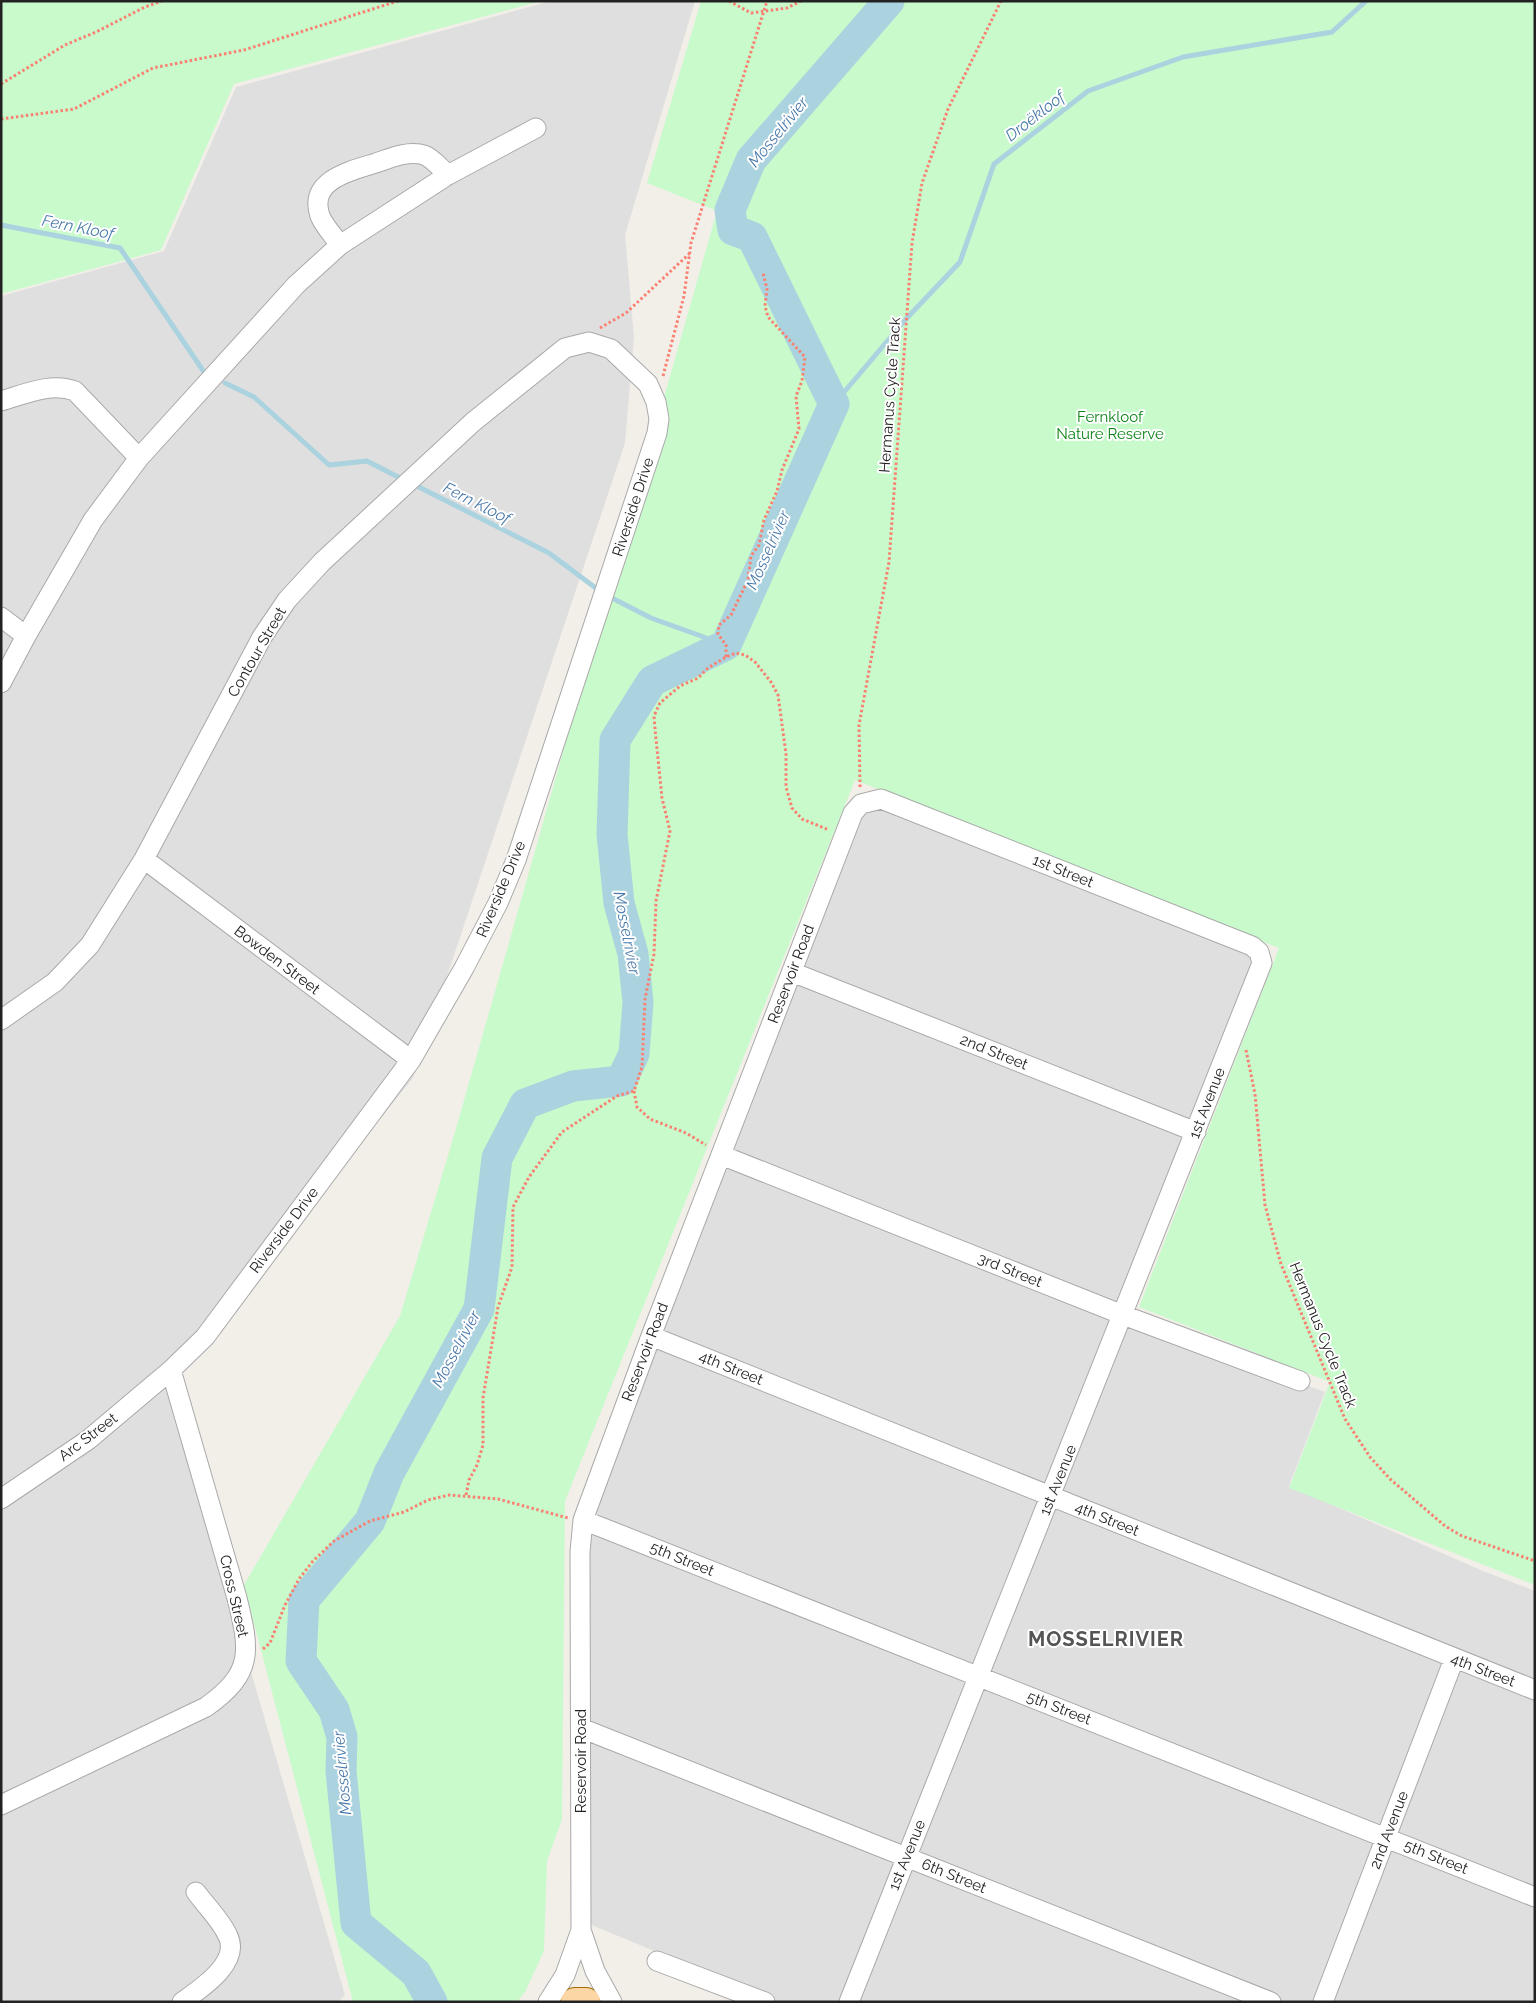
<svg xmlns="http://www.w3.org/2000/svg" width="1536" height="2003" viewBox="0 0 1536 2003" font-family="Raleway,sans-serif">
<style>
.residential{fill:#e0dfdf}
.park{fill:#c8facc}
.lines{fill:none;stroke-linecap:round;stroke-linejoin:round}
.stream{stroke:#aad3df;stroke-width:5}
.river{stroke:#aad3df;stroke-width:31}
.minor-casing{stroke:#a9a9a9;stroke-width:21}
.primary-casing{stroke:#a06b00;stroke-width:30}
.path{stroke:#fa8072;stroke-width:3;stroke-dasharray:2.5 2.5;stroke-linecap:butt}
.minor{stroke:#fff;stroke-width:19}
.primary{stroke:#fcd6a4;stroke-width:28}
.labels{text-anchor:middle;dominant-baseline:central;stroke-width:4;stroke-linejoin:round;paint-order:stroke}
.street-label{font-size:15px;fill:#222;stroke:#fff}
.park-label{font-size:15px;fill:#0c8416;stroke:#fff}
.water-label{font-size:16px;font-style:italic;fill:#4a7aab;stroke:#fff}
.district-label{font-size:20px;font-weight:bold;letter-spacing:1px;fill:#555;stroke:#fff}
</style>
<rect width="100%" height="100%" fill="#f2efe9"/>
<path class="residential" d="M551,1H695L625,235L634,337L625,443L413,1078L167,1383L345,1995L338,2002H1V296L164,251L236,87Z
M868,802L1258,953L1122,1316L1325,1392L1289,1486L1483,1571L1535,1591V2002H760L659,1953L582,1921V1535L854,813Z"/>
<path class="park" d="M1,1H541L234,84L161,250L1,294Z
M701,1H1535V1585L1289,1488L1330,1382L1139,1307L1279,948L855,780L565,1501L562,1819L547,1861L544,1951L525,1992L517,2002H353L244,1585L400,1316L455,1132L717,211L647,183Z"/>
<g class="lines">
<path class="stream" d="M1,225L120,248L204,372
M225,383L254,397L329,465L367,461L404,480
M834,404L906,319L960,262L994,164L1088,91L1183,57L1332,32L1366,1
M411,483L549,553L601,592
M608,596L651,618L726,645"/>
<path class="river" d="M432,2002L416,1973L356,1923L341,1771L342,1737L334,1710L301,1661L304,1600L370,1521L389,1473L479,1309L497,1158L525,1104L573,1086L621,1081L634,1054L638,1002L633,954L619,903L612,834L615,740L652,681L726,645L834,404L752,237L733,230L730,210L751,160L889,1"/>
<defs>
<path id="minor" d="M340,245C334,236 324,226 320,216C308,180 350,171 376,163C390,158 409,150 424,155C433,158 441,169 448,175
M1,401C25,394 51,382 75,391L139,458
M1,617L26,636
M1,683L26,636L93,520L139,458L296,285L340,245L448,175L536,128
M144,859L411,1060
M792,972L1196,1132
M1,1020L55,982L90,945L144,859L262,637L287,600L322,562L473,422L565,348L589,342L611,349L648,384L656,402L659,419L657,433L516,860L498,903L464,968L411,1060L205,1337L171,1370L88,1440L1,1499
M721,1155L1123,1315L1300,1381
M651,1336L1535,1690
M583,1520L1535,1897
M581,1728L1271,2002
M1,1805L206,1707C254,1673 250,1651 237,1598L171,1370
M657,1961L765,2002
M182,2002C200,1989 241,1963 228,1936C221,1920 206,1906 196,1892
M548,2002L565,1975L581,1930
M612,2002L595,1971L581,1930L580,1552L583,1520L651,1336L853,813L861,804L881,799L1252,946L1259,952L1262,963L849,2002
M1323,2002L1454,1659"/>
<path id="primary" d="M575,2002H586"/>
</defs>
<use href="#minor" class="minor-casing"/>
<use href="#primary" class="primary-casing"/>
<path class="path" d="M729,1L751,13L787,8L801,1
M1,84L65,45L96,32L145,7L162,1
M1,119L74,109L153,68L244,50L398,1
M600,328L626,313L689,254
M663,376L684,296L691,243L767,1
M726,657V645L718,634L719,625L731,615L748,580L751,556L759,545L764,520L777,491L782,470L799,429L796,396L802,381L805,357L768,317L765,306L767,289L763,273
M860,787L859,725L889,562L912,243L922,183L948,109L1001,1
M1246,1050L1255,1094L1265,1205L1281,1264L1345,1419L1370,1457L1390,1479L1445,1526L1462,1536L1535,1561
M634,1091L637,1107L650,1119L686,1133L706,1145
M466,1495L469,1480L477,1465L483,1445V1398L498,1307L512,1267L513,1207L529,1177L562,1132L617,1096L634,1091L642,1067L645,999L654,954L656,901L670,831L662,798L655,729L654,716L660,703L680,686L698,678L708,668L726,657L736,653L745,655L755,662L771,682L778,695L786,754V787L792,808L802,819L829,830
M263,1649L270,1643L285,1605L299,1579L313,1561L334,1541L370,1521L404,1512L428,1500L449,1495L498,1499L568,1518"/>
<use href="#minor" class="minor"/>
<use href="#primary" class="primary"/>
</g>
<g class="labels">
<g class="street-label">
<text transform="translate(890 395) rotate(-86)">Hermanus Cycle Track</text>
<text transform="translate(633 507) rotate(-72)">Riverside Drive</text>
<text transform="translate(257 652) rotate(-60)">Contour Street</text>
<text transform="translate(1063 871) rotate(22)">1st Street</text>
<text transform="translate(501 889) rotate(-67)">Riverside Drive</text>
<text transform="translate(277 960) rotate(37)">Bowden Street</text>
<text transform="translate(791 974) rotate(-69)">Reservoir Road</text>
<text transform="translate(994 1052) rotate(22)">2nd Street</text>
<text transform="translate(1207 1103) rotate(-69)">1st Avenue</text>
<text transform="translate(284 1230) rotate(-53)">Riverside Drive</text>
<text transform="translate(1010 1270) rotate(22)">3rd Street</text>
<text transform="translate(1323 1335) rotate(68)">Hermanus Cycle Track</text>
<text transform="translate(645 1352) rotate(-69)">Reservoir Road</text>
<text transform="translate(731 1368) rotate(22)">4th Street</text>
<text transform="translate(88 1437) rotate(-37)">Arc Street</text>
<text transform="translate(1058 1480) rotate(-68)">1st Avenue</text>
<text transform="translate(1107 1519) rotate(22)">4th Street</text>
<text transform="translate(682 1559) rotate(22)">5th Street</text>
<text transform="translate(234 1596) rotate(77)">Cross Street</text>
<text transform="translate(1483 1670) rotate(21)">4th Street</text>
<text transform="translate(1059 1708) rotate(21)">5th Street</text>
<text transform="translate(581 1761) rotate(-90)">Reservoir Road</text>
<text transform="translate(1389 1830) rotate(-69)">2nd Avenue</text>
<text transform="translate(907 1855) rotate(-68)">1st Avenue</text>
<text transform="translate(1436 1857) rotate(22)">5th Street</text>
<text transform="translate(954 1876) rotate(22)">6th Street</text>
</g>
<g class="park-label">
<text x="1110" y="417">Fernkloof<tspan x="1110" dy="17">Nature Reserve</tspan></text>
</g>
<g class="water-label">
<text transform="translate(1035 116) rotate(-38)">Droëkloof</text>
<text transform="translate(778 132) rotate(-51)">Mosselrivier</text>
<text transform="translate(78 227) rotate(11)">Fern Kloof</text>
<text transform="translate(477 503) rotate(27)">Fern Kloof</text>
<text transform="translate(768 550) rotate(-66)">Mosselrivier</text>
<text transform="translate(627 933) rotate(79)">Mosselrivier</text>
<text transform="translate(456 1349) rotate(-62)">Mosselrivier</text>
<text transform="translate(342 1773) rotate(-95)">Mosselrivier</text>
</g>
<g class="district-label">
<text x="1106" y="1639">MOSSELRIVIER</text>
</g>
</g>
<rect width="1536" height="2003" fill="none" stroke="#222222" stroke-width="5"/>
</svg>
